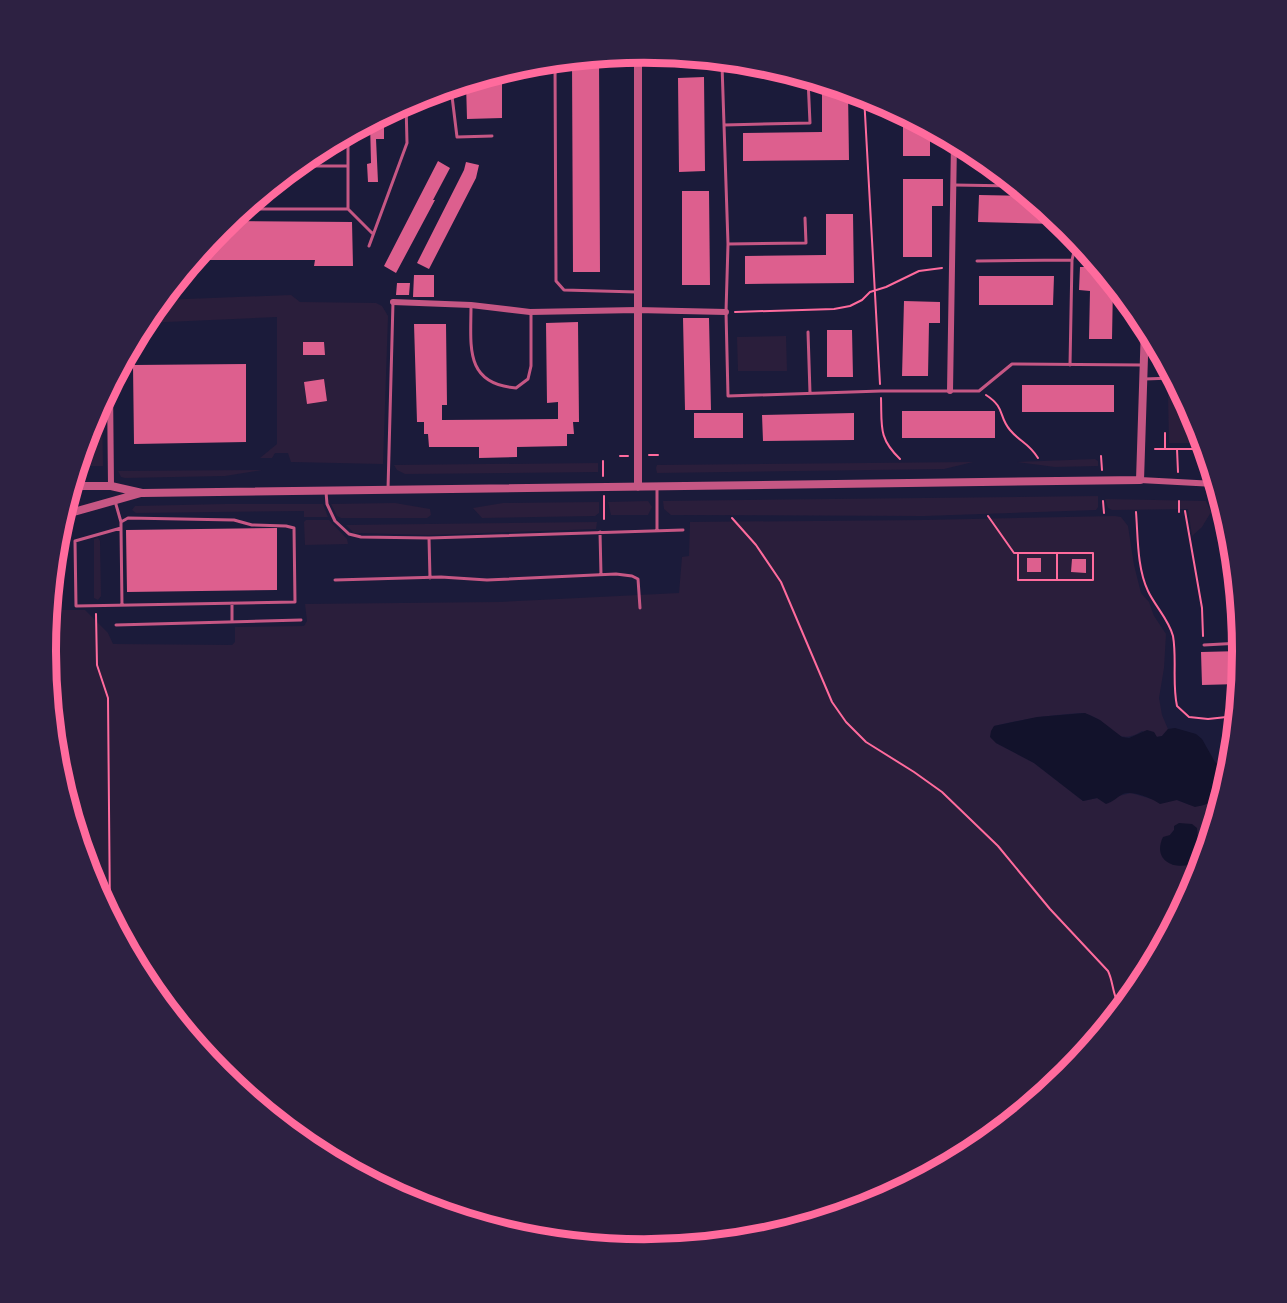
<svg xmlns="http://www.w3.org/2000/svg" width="1287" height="1303" viewBox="0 0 1287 1303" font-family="'Fira Sans Condensed',sans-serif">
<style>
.green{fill:#2a1e3b;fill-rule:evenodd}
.water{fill:#12122b}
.building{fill:#dd5f8e}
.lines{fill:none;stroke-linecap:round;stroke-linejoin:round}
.path{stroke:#ff6b9d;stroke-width:2}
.service{stroke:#c65784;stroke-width:3}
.minor{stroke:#c65784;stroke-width:6}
.tertiary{stroke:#c65784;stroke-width:8}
.rim{fill:none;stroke:#ff6b9d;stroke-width:8}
</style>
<rect width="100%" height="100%" fill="#1b1b3a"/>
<path class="green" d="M291,295L300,302L376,303L382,306L388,316L383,464L291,462L288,453H275L272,458H260L277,444V317L144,323L161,300Z
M786,336L787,371H738L737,337Z
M1170,392L1181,393L1191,426L1198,427L1203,443H1169L1168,394Z
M102,401L103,466H77L91,422Z
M1095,459L1098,461V466L1055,467L1017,462Z
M973,462L944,469L657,473L656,468L657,465Z
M598,463V472L405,474L397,470L394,465Z
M262,470L225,476L125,478L121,477L118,471Z
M1098,496V507L1096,510L924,516L671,515L664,509L663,501Z
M1105,499L1206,501L1211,512L1202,527L1192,536L1188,509L1112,510L1108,508Z
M648,501L652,507L648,515H611L608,502Z
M599,502V513L595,516L482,518L473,508L503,503Z
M395,503L430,509L431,515L427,518H341L337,516L331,504Z
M225,504H323L328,517H304V511L136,513L132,510L135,506Z
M1115,516L1121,517L1128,526L1134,565L1141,593L1149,602L1154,616L1166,634L1164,668L1159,698L1162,715L1168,729L1162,736L1156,737L1142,731C1113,749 1111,720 1086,714C1081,712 1073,714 1068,714C1043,716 1019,720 994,726L996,743L1034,763L1083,801L1097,798L1103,800L1131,793L1155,800H1177L1190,805L1200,806L1217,800L1223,793L1196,881L1141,984L1066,1075L976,1149L872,1205L760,1239L643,1250L526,1238L414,1204L311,1149L220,1074L146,984L90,880L56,768L45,651L52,577L53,610H85L108,633L113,644L232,645L235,642V627L304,626L307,621L305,604L499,602L679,593L682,557L689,556L690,522L925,520ZM1174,830L1198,840L1194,864L1173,865L1162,854L1170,835Z
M306,520H329L347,539L348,544L305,545L304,522Z
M597,522L596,529L428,535L360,533H354L346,525Z
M98,538L100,541L101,596L98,600L94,598V539Z"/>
<path class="water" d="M1085,713L1100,720L1122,737L1129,738L1147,730L1154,732L1157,737L1162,736L1168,729L1175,728L1196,734L1202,739L1215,762L1225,771C1224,777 1226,781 1225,786C1223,800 1207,805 1195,807L1177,800L1160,804C1152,798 1132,790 1123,794C1117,797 1113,802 1106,804L1097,798L1083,801L1034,763L996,743L990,737L991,731L994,726L1037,717Z
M1179,823L1192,824L1197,828L1198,840L1196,850L1200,857L1199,861C1178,873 1151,862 1163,837L1170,835L1174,830V826Z"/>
<path class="building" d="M599,57L600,272H573L572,60Z
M502,72V118L467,119L466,83Z
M704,77L705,171L679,172L678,78Z
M822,90L848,91L849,160L743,161V133L822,132Z
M384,115V139H376L378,182H368L367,164L371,163L370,122Z
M903,115L930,129V156H903Z
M438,161L450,168L433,200H435L396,273L384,266Z
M466,162L479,165L476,178L429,269L417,263L464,170Z
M903,179H943V206H932V257H903Z
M682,191H709L710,285H682Z
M979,195L1027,196L1057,220L1056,224L978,222Z
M826,214H853L854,283L745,284V256L826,255Z
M229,221L352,222L353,266H314L315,260H200V253L221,228Z
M1080,267H1099L1113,285L1112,339H1089L1090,291L1079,290Z
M414,275H434V297H413Z
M979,276H1054L1053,305H979Z
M397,283H410L409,295H396Z
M904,301L940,302V323H929L928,376H902Z
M683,318H709L711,410H685Z
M578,322L579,422H573L574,434H567V446L517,447V457L479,458V447H429L428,434H424V422H417L414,324H446L447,405H442V420L558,419V402L547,403L546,323Z
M827,330H852L853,377H827Z
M303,342H324L325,355H303Z
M246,364V442L134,444L133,365Z
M324,379L327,401L307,404L304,382Z
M1022,385H1114V412H1022Z
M902,411H995V438H902Z
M694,413H743V438H694Z
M854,413V440L763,441L762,415Z
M277,528V590L127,592L126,530Z
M1027,558H1041V572H1027Z
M1072,559H1086V573L1071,572Z
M1242,651L1239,684L1202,685L1201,652Z"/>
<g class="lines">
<path class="path" d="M864,96L880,384
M735,312L834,309L850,306L862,300L870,292L886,287L919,271L942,268
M986,395C1006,408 998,416 1010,430C1020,442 1029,443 1038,458
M881,398C882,426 878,438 900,459
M1165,433V449
M1155,449H1205
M1177,449L1178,472
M649,455H658
M620,456H628
M1101,456L1102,470
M603,461V476
M604,496V519
M1103,501L1104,513
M1179,501V512
M1185,511L1202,608L1203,636
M1136,512C1138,537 1137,568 1148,591C1155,606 1169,620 1173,636C1177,659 1172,683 1177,706L1189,717L1208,719L1236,716
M988,516L1014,553H1018V580H1093V553H1018
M732,518L756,545L781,582L832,702L846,722L866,742L914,772L942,792L998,846L1050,909L1108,971C1114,983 1112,998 1122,1007
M57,534V535
M1057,580V553
M96,614L97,665L108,698L110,917"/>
<path class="service" d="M555,62L556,281L564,290L637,292
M638,62L722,65L728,244L726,312L728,396L881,391H979L1012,364L1142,365
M451,88L457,137L492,136
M724,125L810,123L808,79
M348,134V209L373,234
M296,166H348
M954,185L1015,186
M244,209H347
M728,244L806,243L805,218
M369,246L407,143L406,103
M977,261L1072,260L1076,243H1079
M471,306C471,346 464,384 516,388L528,379L531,366V313
M808,332L810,393
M1070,365L1072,260
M1144,379L1173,378
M657,488V531
M388,489L393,302
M326,492L327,504L335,521L349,534L361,537L429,538L683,530
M115,501L121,522
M121,528L75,541L76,606L295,602L294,528L286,526L252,525L234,520L128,518L121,522V528L122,605
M600,532L601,575
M429,538L430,578
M335,580L441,577L487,580L616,574L632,576L638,579L640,608
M232,603V622
M116,625L301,620
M1204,645L1241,643"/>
<path class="minor" d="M393,302L471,305L530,312L637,310L726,312
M110,386L111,486
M950,391L954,142
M1140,480L1215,484"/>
<path class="tertiary" d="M638,54V487
M71,486H111L142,493L1140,480L1145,326
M63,515L141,493"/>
</g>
<path d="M0 0H1287V1303H0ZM56 651a588 588 0 1 1 1176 0a588 588 0 1 1-1176 0Z" fill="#2d2142" fill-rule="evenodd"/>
<path class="rim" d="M56 651a588 588 0 1 1 1176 0a588 588 0 1 1-1176 0Z"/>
</svg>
